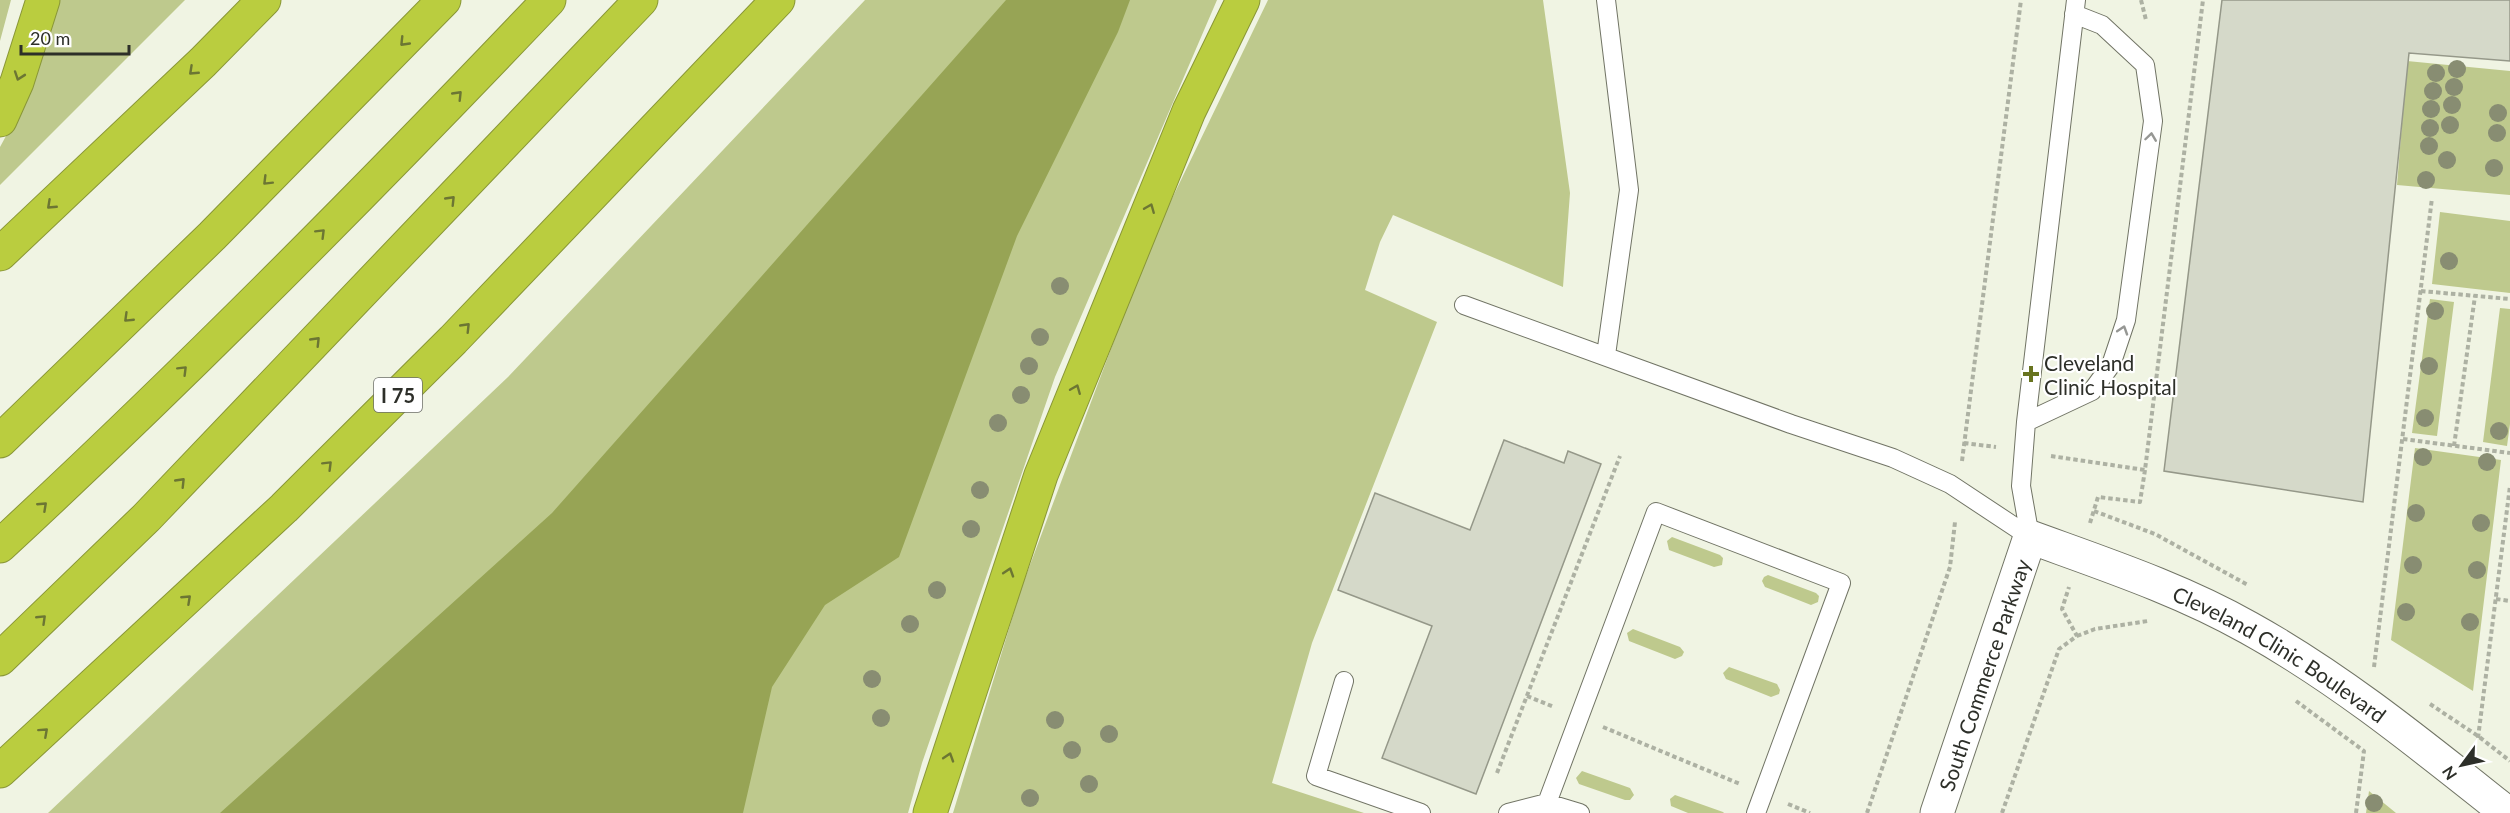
<svg xmlns="http://www.w3.org/2000/svg" width="2510" height="813" viewBox="0 0 2510 813" font-family="Lato,sans-serif">
<style>
.green{fill:#bec98d}
.water{fill:#97a455}
.building{fill:#d5d9c9;stroke:#959889;stroke-width:1.5}
.lines{fill:none;stroke-linecap:round;stroke-linejoin:round}
.lane-casing{stroke:#717465;stroke-width:20}
.street-casing{stroke:#717465;stroke-width:35}
.highway-casing{stroke:#899637;stroke-width:35}
.path{stroke:#adb1a3;stroke-width:4;stroke-dasharray:4.5 3;stroke-linecap:butt}
.lane{stroke:#fff;stroke-width:18}
.street{stroke:#fff;stroke-width:33}
.highway{stroke:#bacd3f;stroke-width:33}
.tree{fill:#888d72}
.oneway{stroke:#6c7633}
.oneway2{stroke:#969794}
.poi-dot{fill:#68741f;stroke:#fff;stroke-width:2}
.labels{text-anchor:middle;dominant-baseline:central;stroke-width:4.5;stroke-linejoin:round;paint-order:stroke}
.shield{fill:#fff;stroke:#6c6d69;stroke-width:1.5}
.shield-label{font-size:20px;font-weight:bold;fill:#2d2f29}
.poi-label{font-size:21px;fill:#2d2f29;stroke:#fff;text-anchor:start}
.street-label{font-size:21px;fill:#2d2f29;stroke:#fff}
</style>
<rect width="100%" height="100%" fill="#f0f4e3"/>
<path class="green" d="M0,0H11L0,41Z
M57,0H185L0,185V147L18,114L45,50Z
M865,0H1217L1055,377L922,763L908,813H48L508,377Z
M1268,0H1543L1570,193L1563,287L1393,215L1380,242L1365,290L1437,322L1312,643L1272,783L1364,813H953L1021,589L1151,242Z
M2407,61L2510,71V195L2397,185Z
M2440,212L2510,221V293L2432,284Z
M2430,299L2454,302L2437,436L2412,433Z
M2500,308L2510,309V424L2507,446L2483,442Z
M2415,448L2501,460L2473,691L2391,640Z
M1672,537L1720,555L1723,558L1722,565L1714,567L1669,550L1667,541Z
M1768,575L1816,593L1819,596L1818,602L1811,605L1765,587L1762,581L1764,577Z
M1633,629L1680,647L1684,652L1682,656L1675,659L1629,641L1627,633Z
M1729,667L1777,684L1780,690L1779,694L1771,697L1726,679L1723,673Z
M1582,771L1630,788L1634,795L1630,800H1625L1579,784L1576,778Z
M2369,791L2396,813H2366Z
M1675,795L1723,812L1724,813H1688L1671,806L1670,799Z"/>
<path class="water" d="M1006,0H1130L1118,32L1017,236L899,557L825,605L772,687L743,813H220L552,513Z"/>
<path class="building" d="M2222,0H2510V61L2409,53L2363,502L2164,471Z
M1504,440L1564,463L1568,451L1601,464L1476,794L1382,758L1432,626L1338,590L1375,493L1470,530Z"/>
<g class="lines">
<defs>
<path id="lane" d="M1464,305L1791,424L1893,458L1950,484L2030,537
M1606,355L1629,190L1606,0
M2026,422L2092,391L2111,365L2126,320L2153,121L2145,65L2102,25L2074,14
M2030,537L2021,486L2026,422L2076,0
M1344,681L1316,776L1421,813
M1508,813L1547,803
M1580,813L1547,803L1656,512L1841,583L1756,813"/>
<g id="street">
<path id="s1" d="M1937,813L2030,537C2104,564 2180,589 2249,628C2341,679 2425,748 2507,813"/>
</g>
<path id="highway" d="M0,120L17,82L43,0
M0,254L203,62L264,0
M0,441L212,236L444,0
M0,546C189,371 371,187 549,0
M0,659L146,518L641,0
M0,771L284,508L453,340L778,0
M930,813L1041,475L1189,111L1243,0"/>
</defs>
<use href="#lane" class="lane-casing"/>
<use href="#street" class="street-casing"/>
<use href="#highway" class="highway-casing"/>
<path class="path" d="M2141,0L2146,20
M2421,291L2510,299
M2403,439L2510,453
M1964,443L1996,447
M2454,446L2475,296
M2051,456L2145,470L2203,0
M1962,461L2021,0
M2094,511L2155,534L2248,585
M2090,523L2098,497L2140,502L2145,470
M2496,599L2510,601
M2077,636L2095,629L2148,621
M2374,667L2432,198
M1527,696L1554,707
M2296,701L2364,751L2356,813
M2430,704L2478,736L2510,761
M1603,727L1740,784
M2478,738L2510,486
M1497,773L1620,456
M1788,804L1810,813
M1867,813L1950,567L1955,522
M2002,813L2059,649L2077,636L2062,609L2069,587"/>
<use href="#lane" class="lane"/>
<use href="#street" class="street"/>
<use href="#highway" class="highway"/>
</g>
<g class="tree">
<circle cx="2457" cy="69" r="9"/>
<circle cx="2436" cy="73" r="9"/>
<circle cx="2454" cy="87" r="9"/>
<circle cx="2433" cy="91" r="9"/>
<circle cx="2452" cy="105" r="9"/>
<circle cx="2431" cy="109" r="9"/>
<circle cx="2498" cy="113" r="9"/>
<circle cx="2450" cy="125" r="9"/>
<circle cx="2430" cy="128" r="9"/>
<circle cx="2497" cy="133" r="9"/>
<circle cx="2429" cy="146" r="9"/>
<circle cx="2447" cy="160" r="9"/>
<circle cx="2494" cy="168" r="9"/>
<circle cx="2426" cy="180" r="9"/>
<circle cx="2449" cy="261" r="9"/>
<circle cx="1060" cy="286" r="9"/>
<circle cx="2435" cy="311" r="9"/>
<circle cx="1040" cy="337" r="9"/>
<circle cx="1029" cy="366" r="9"/>
<circle cx="2429" cy="366" r="9"/>
<circle cx="1021" cy="395" r="9"/>
<circle cx="2425" cy="418" r="9"/>
<circle cx="998" cy="423" r="9"/>
<circle cx="2499" cy="431" r="9"/>
<circle cx="2423" cy="457" r="9"/>
<circle cx="2487" cy="462" r="9"/>
<circle cx="980" cy="490" r="9"/>
<circle cx="2416" cy="513" r="9"/>
<circle cx="2481" cy="523" r="9"/>
<circle cx="971" cy="529" r="9"/>
<circle cx="2413" cy="565" r="9"/>
<circle cx="2477" cy="570" r="9"/>
<circle cx="937" cy="590" r="9"/>
<circle cx="2406" cy="612" r="9"/>
<circle cx="2470" cy="622" r="9"/>
<circle cx="910" cy="624" r="9"/>
<circle cx="872" cy="679" r="9"/>
<circle cx="881" cy="718" r="9"/>
<circle cx="1055" cy="720" r="9"/>
<circle cx="1109" cy="734" r="9"/>
<circle cx="1072" cy="750" r="9"/>
<circle cx="1089" cy="784" r="9"/>
<circle cx="1030" cy="798" r="9"/>
<circle cx="2374" cy="803" r="9"/>
</g>
<defs><path id="oneway-chevron" d="M-2-3.5L2.5 0L-2 3.5" fill="none" stroke-width="1.6" stroke-linecap="round" stroke-linejoin="round" transform="scale(1.5)"/></defs>
<g class="oneway">
<use href="#oneway-chevron" transform="translate(404 42) rotate(134)"/>
<use href="#oneway-chevron" transform="translate(193 71) rotate(137)"/>
<use href="#oneway-chevron" transform="translate(19 76) rotate(109)"/>
<use href="#oneway-chevron" transform="translate(458 95) rotate(-46)"/>
<use href="#oneway-chevron" transform="translate(267 181) rotate(135)"/>
<use href="#oneway-chevron" transform="translate(451 200) rotate(-46)"/>
<use href="#oneway-chevron" transform="translate(51 205) rotate(137)"/>
<use href="#oneway-chevron" transform="translate(1150 208) rotate(-68)"/>
<use href="#oneway-chevron" transform="translate(321 233) rotate(-45)"/>
<use href="#oneway-chevron" transform="translate(128 318) rotate(136)"/>
<use href="#oneway-chevron" transform="translate(466 327) rotate(-46)"/>
<use href="#oneway-chevron" transform="translate(316 341) rotate(-46)"/>
<use href="#oneway-chevron" transform="translate(183 370) rotate(-45)"/>
<use href="#oneway-chevron" transform="translate(1076 389) rotate(-68)"/>
<use href="#oneway-chevron" transform="translate(328 465) rotate(-45)"/>
<use href="#oneway-chevron" transform="translate(181 482) rotate(-46)"/>
<use href="#oneway-chevron" transform="translate(43 506) rotate(-43)"/>
<use href="#oneway-chevron" transform="translate(1009 572) rotate(-72)"/>
<use href="#oneway-chevron" transform="translate(187 599) rotate(-43)"/>
<use href="#oneway-chevron" transform="translate(42 619) rotate(-44)"/>
<use href="#oneway-chevron" transform="translate(44 732) rotate(-42)"/>
<use href="#oneway-chevron" transform="translate(949 757) rotate(-72)"/>
</g>
<g class="oneway2">
<use href="#oneway-chevron" transform="translate(2151 137) rotate(-82)"/>
<use href="#oneway-chevron" transform="translate(2123 330) rotate(-72)"/>
</g>
<path class="poi-dot" d="M2028 365h6v6h6v6h-6v6h-6v-6h-6v-6h6z"/>
<g class="labels">
<rect class="shield" x="374" y="378" width="48" height="34" rx="4.5"/>
<g class="shield-label">
<text x="398" y="395">I 75</text>
</g>
<g class="poi-label">
<text x="2044" y="362">Cleveland<tspan x="2044" dy="24">Clinic Hospital</tspan></text>
</g>
<g class="street-label">
<text stroke="none"><textPath href="#s1" startOffset="568">Cleveland Clinic Boulevard</textPath></text>
<text stroke="none"><textPath href="#s1" startOffset="146">South Commerce Parkway</textPath></text>
</g>
</g>
<g transform="translate(2462 765) rotate(237)" stroke="#ffffff" stroke-width="4.5" paint-order="stroke">
<path d="M0-4.5L10 22L0 15L-10 22Z" fill="#2d2f29"/>
<text y="-9" font-size="16" font-weight="bold" text-anchor="middle" fill="#2d2f29">N</text>
</g>
<path d="M21 45v9h108v-9" fill="none" stroke="#2d2f29" stroke-width="3"/>
<text x="30" y="45" font-size="18" fill="#2d2f29" stroke="#ffffff" stroke-width="4.5" paint-order="stroke">20 m</text>
</svg>
